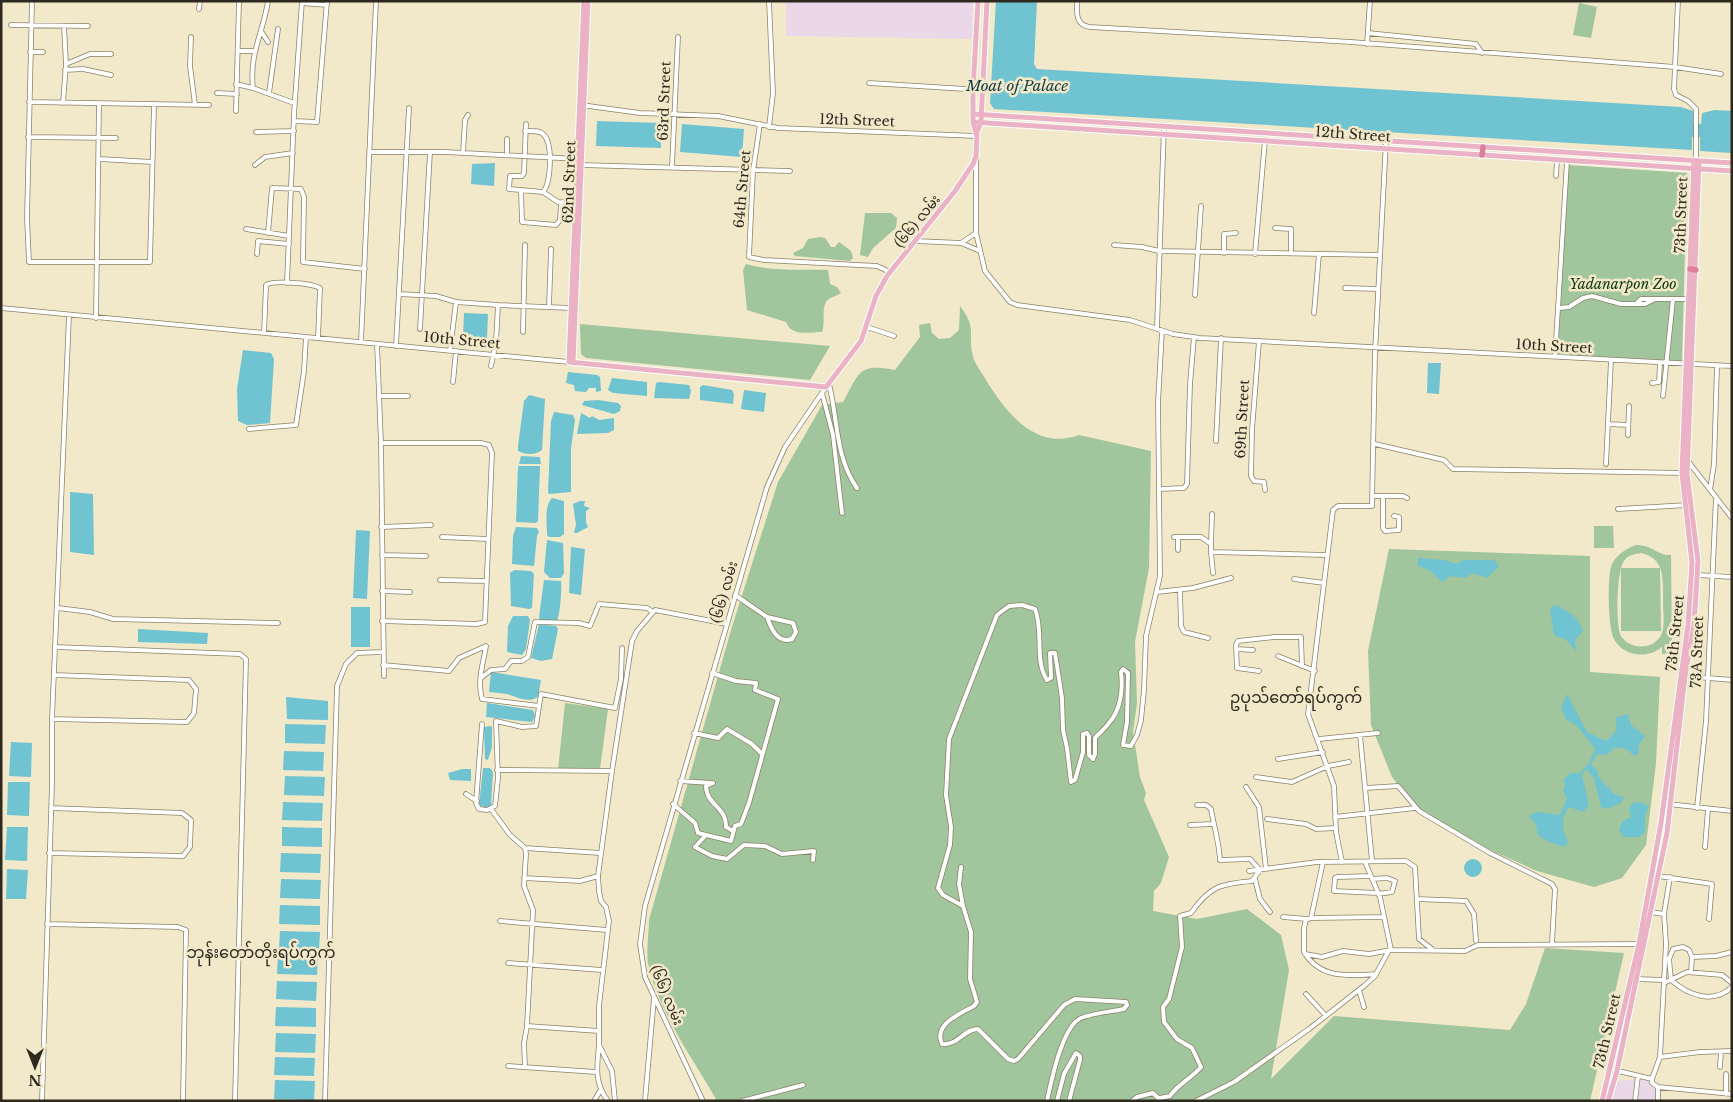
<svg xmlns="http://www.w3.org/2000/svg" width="1733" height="1102" viewBox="0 0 1733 1102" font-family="'Libre Baskerville','Noto Sans Myanmar',serif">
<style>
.medical{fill:#ead8e8}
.green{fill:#a1c59c;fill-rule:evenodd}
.water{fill:#70c3d0}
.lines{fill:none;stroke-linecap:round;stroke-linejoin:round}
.minor-casing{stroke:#8b8266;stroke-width:5.5}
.major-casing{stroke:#fff;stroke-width:7}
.highway-casing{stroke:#fff;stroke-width:8}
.minor{stroke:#fff;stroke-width:4}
.major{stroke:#eab2c4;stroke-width:5}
.highway{stroke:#dc7e9c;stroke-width:5.5}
.labels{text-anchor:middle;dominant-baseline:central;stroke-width:5;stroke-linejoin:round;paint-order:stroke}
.street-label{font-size:14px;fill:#2d291e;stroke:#f2e8ca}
.park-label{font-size:14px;font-style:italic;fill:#0d3906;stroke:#f2e8ca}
.water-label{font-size:15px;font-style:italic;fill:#123b41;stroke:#f2e8ca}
.quarter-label{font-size:16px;fill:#2d291e;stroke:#f2e8ca}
</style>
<rect width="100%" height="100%" fill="#f2e8ca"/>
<path class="medical" d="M786,1H973L972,39L786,36Z
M1636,1079L1661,1083V1101H1608L1618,1081Z"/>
<path class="green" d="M1579,3L1597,7L1591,38L1573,35Z
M1568,165L1687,173L1682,361L1557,356Z
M865,213H891L897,218L896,228L873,248L868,257L860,255Z
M821,237L825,238L831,247H835L839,242L851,251L853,258L850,261L795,256L793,253L803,248L808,239Z
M746,264C773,272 800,269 828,270L830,284L837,287L841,293C837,296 833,296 829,299C820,304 826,323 822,332C808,332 792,337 786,322L747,310L743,270Z
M960,306C978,330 967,332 973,357C975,364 982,373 986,380C1006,413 1036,451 1079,435L1151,451L1149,568L1135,642L1137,703L1133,732L1140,777L1146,793L1144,800L1169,857L1161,883L1154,891L1153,911L1197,919L1247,909L1281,935L1289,970L1271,1079L1334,1016L1510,1030L1526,1004L1545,948L1624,953L1590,1101H717C692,1057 659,1013 648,963C646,950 649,933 649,920L731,630L778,482L822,405L843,402C860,372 858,363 895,370L920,337L919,325L930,323L932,333L939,339L950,338L959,330Z
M580,324L830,346L810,380L586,358L581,354Z
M1594,526H1613L1614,548H1594Z
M1636,545C1653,545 1658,556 1671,555L1672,653L1662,654V647C1646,660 1621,656 1613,637C1608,625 1607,575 1612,564C1617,554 1626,549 1636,545ZM1641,553C1666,558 1663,581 1663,602C1663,612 1665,623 1662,633C1655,650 1631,651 1621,636C1615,626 1617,569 1624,561C1628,555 1634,554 1641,553Z
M1389,549L1590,556V672L1660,677L1656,763L1646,845L1622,878L1594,887L1537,871L1475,843L1419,811L1392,777L1371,725L1368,651Z
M1621,568H1660L1661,631H1621Z
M565,703L608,709L600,769L558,770Z"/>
<path class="water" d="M996,1H1037L1034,64L1037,69L1681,107L1693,111V124H1701L1702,113L1715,110L1732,111V153L1700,151V137H1692V150L994,109L990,103Z
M597,121L661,123V148L596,146Z
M682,124L744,129L742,157L680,152Z
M495,163L494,186L471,184L472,164Z
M464,313L488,314L487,339L463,336Z
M243,350L271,353L274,359L270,423L247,425L238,421L237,389Z
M1428,363H1441L1439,394L1427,393Z
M568,372L597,375L600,377L601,391L596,392V388H589L586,392L575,391L574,385L566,383Z
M612,378L647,382V396L613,393L608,390Z
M659,382L689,385L691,391L689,399L654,398L656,383Z
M703,385L732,390L734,394L733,404L700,400V387Z
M744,390L766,393L764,412L741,409Z
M529,395L545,399L542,450C536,455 526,455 518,451V446L524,401Z
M598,400L618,403L621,406L620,411L614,414L582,405L584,401Z
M554,412L573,415L575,420L571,448V492L549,494L548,492L551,421Z
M581,413L590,418L592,416L599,420L614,418V430L608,433L577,434Z
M521,456L540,457L541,464H519Z
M518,466H540L538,521L536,523L516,522Z
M70,492L93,494L94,555L70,552Z
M552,498L564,501V534L560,537H549L547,535C547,524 544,506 552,498Z
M580,501H585L584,506L590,508L586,511V522L588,527L577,533H574L576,525L573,504Z
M516,527L537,528L539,532L537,536L534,566L512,564L513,536Z
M356,530L370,531L367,599L353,598Z
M547,540L563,543L564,573L561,578H550L544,572Z
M571,547L585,549L581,595L569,593Z
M1418,558L1444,560L1457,564L1463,560H1494L1499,566L1487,578L1473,573L1465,578L1451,576L1442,582L1429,570L1418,566Z
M514,570L531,571L534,574L532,608L529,609L511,606L510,573Z
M544,580L561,581C562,590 560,614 557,621L540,620L539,617Z
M1554,605C1566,608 1580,619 1583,631L1575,640L1576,651L1566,640L1554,635L1550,609Z
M351,607H370V647H351Z
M513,616H528L530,620L526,649L522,655L507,652L508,626Z
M539,624L556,626L558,629L552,659L541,661L531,658Z
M138,629L208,633L207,644L138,642Z
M491,672L541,680L538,697C528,703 519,698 510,695C505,693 495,693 489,692Z
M1567,694L1587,732L1606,741L1617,730L1615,718L1628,714L1631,725L1645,736L1639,745L1638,754L1633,756C1628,748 1623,747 1614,748L1607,755L1597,754L1591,764L1597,770C1598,782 1607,784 1614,794L1624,797L1621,803L1607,809L1601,807L1594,778L1586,769L1582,775L1589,805L1583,812L1569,807C1560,819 1562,829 1568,842L1564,847L1547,841L1538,835L1536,825L1529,816L1538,812L1560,815L1567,798L1563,791L1565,786L1564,779L1571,773H1580L1589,763L1595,749L1577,726L1566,719L1561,707Z
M286,697L328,701V720L287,719Z
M487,703L533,710L535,716L532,722L486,717Z
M285,724L326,725L325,744L285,743Z
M490,726L492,727V747L488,760L485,759L484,727Z
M11,742L32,743L31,777L9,776Z
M284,751L324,752L323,771L283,770Z
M483,768H490L493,772L491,806L487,808L479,805Z
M462,769H471V781L450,780L448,773Z
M285,776L325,777L324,796L284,795Z
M8,782H30L29,816L7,815Z
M283,802L323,803L322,821L282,820Z
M1640,802L1649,806L1645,816V832L1639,837H1624L1619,830L1622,822L1631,817L1629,808L1633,803Z
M7,827H28L27,861L5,860Z
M282,827L322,828V847L282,846Z
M281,853L321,854L320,873L280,872Z
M1464 868a9 9 0 1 1 18 0a9 9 0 1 1-18 0Z
M7,869L28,870L26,899H6Z
M281,879L321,880L320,899L280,898Z
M280,905L320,906V925L279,924Z
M280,931L320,932L319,950L279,949Z
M278,955L318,956L317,975L277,974Z
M277,981L317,982L316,1001L276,999Z
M276,1007L316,1008V1027L275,1026Z
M276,1033L316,1034L315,1053L275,1052Z
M275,1057L315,1058L314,1076L274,1075Z
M275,1080L315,1081L314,1100L274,1099Z"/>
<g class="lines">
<defs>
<path id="minor" d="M32,1L27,218L29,262H150L154,104
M268,1C263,34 249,53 253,88L294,103
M769,1L773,93L769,127
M1077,1C1077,13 1075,25 1090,27L1351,42L1675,67L1721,74
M1678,1L1674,89L1676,95L1688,101L1696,109V158L1694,161
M302,3L327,5
M199,9L200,1
M11,25L88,26
M261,31L268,42
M1368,33L1476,44L1482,53
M191,37L190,66L195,105
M1367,44L1370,1
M238,51H254
M30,52H43
M66,64L90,54H111
M65,70L83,69L111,75
M869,83L982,90
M236,84L253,88
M217,93L237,94
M269,93L278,29
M29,102L209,105
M63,103L66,64L64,26
M581,105L640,113L718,116L778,128L977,136
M236,111L239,1
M294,121L317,122L327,1
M526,124L524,173L522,176H510L509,189L543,192L558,202L577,203
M760,124L753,171L749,257L764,260L877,266L890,272
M525,131C532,131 540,130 544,135C553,144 551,183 543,192
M256,132L294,131
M28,137L116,138
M369,152H445L579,159
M463,153L465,120L468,115
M507,155V139
M976,158V233L985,271L1010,302L1017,305L1130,320L1173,334L1200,338L1732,366
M99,159L152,162
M255,165L265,157L293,153
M581,165L790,171
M672,166L678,37
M1556,176L1557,160
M521,190L522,222L556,225L560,220L561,203
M1275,228L1291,229V253
M246,229L289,236
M268,233L272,188L301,189L304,197L303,262L365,269
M915,241L961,243L980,251
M961,243L976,233
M1114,245L1142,247L1159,251L1380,255
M1224,253V234L1236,233
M257,254L258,241L289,244
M1255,254L1265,140
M287,283L294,114L302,1
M1345,288L1378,289
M399,294L436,296L456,302L498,305L571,308
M1195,295L1201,206
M1637,303L1641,299H1653
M549,307L551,249
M1,308L569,362
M1559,308L1569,307L1583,298L1592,296L1621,304H1645L1655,299H1690
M1314,313L1319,254
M96,318L99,103
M867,327L894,336
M1157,328L1164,126
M420,329L430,152
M523,332L525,245
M264,333L266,285C273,280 311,283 320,288L318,338
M1259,341L1252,430L1251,476L1254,481L1264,482L1265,490
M361,342L376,1
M377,344L381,443L384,676
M396,346L409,108
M450,351L456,302
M1555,357L1567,161
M491,366L496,342L498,305
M453,382L456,351
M1652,383L1659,382L1660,363
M829,384C838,419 835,457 857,488
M822,393L833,435L842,513
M379,396H408
M1663,396L1673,299
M1608,424L1628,425
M249,429L296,425L304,371L306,337
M1628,435L1629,406
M1216,441L1221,338
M381,443H481L489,445L492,453L485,622L477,624L382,621
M1375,444L1444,460L1453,469L1684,473
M1687,460L1732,518
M1606,464L1611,360
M1159,489L1184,488L1187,484L1190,384L1194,337
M1710,490L1714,464L1717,366
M1373,496H1403L1407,498
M1383,496V528L1385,531L1399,530V517L1394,516
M1618,509L1688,505
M381,527L431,525
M442,537L488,539
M1174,537H1201L1211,544V552L1326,555
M1178,537V550
M1211,544L1212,514
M1211,552L1213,573
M382,555L426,556
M1697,575L1732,577
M1294,579L1324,583
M440,580L487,581
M1180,590L1181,626L1184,632L1208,638
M382,591L410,592
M1157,592L1193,588L1231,578
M735,595L767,617L793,623L796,632L792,639C777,644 771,628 767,617
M58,608L90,612L113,619L278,623
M55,647L240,654L246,659L235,1101
M1236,649L1253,650
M1278,656L1315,671
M383,665L449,671L459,658L486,646C483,665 477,680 482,699L539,706
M1259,671L1237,668L1236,645L1238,641L1274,637H1301L1302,666
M712,673L736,681L756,683L755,690L778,699L749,803L741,824L735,826L731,841L706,835L695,847L712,856L727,859L744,845L765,846L782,854L814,851L813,860
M1685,676L1732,680
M481,678L491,670L505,669L511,661H522L528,657L535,622L579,623L590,626L599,604L647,608L653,612
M52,719L187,722L194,713L196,689L189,680L54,675
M482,724L476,803L479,809L487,810L495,806L498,778L496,721L522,727L536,726L541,694L615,708L621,679L622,648
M694,733L718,738L727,729L752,744L762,754
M1360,735L1372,861
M1319,739L1378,733
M1278,759L1323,752
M497,770L612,771
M1256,777L1292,782L1328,766L1349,762
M680,781L711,783
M713,783L706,786C706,805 727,807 726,827L733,831
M1246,787L1259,807L1266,869
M1365,788L1398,786L1419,811L1490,853L1552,884L1555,889L1552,943
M466,794L477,801
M673,804L695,823L698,833L706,835
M1668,804L1732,811
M1697,808L1706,721L1716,497
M491,809L510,835L525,848L526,854L524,886L533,910L527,1026L599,1031
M1335,817L1415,808
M1267,819L1306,824L1316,829L1336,828
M1190,825L1212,824
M1705,847L1708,809
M525,848L600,853
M49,853L183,856L190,847L191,820L182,813L51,808
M1342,862L1336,832L1334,786L1308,714L1333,510L1338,506H1372V503L1375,353L1386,141
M1365,862L1380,897L1391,950
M961,867L959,884L963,906L971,932L970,979L977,1002L974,1006C960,1014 933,1024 942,1044C957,1046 964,1029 978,1029L1008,1059L1014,1061L1018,1059L1064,1005L1075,999L1126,1002L1127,1005L1124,1009C1110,1012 1093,1013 1081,1018C1062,1026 1051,1082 1047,1101
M1249,871L1317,862L1406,861L1415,867L1419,939L1432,949
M1371,876L1337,877L1335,878L1334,891L1378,893
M1658,876L1712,884L1709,919
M524,878L580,881L598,876
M1255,879L1260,899L1270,912
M1372,879L1387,878L1395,881L1392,892L1378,894
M1417,899L1466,901L1474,914L1476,941
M963,906L943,895L938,888L950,845L951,827L946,795L949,739L997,615L1009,606L1022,605L1035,609C1044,631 1034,661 1047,680L1051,678L1050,653H1055L1062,698L1063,730L1067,748L1071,782L1075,780L1083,752V734L1087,733L1089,736V755L1093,759L1095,754V738C1099,733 1105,729 1109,723C1121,710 1123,689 1121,672L1123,669L1128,673L1127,722L1123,745L1131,746L1137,735L1141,720L1144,690L1146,636L1160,576L1158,402L1162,331
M1650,912L1664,914
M1283,917L1307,919
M1311,918L1323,862
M500,921L607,930
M47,924L178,927L186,930L183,1101
M1732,952L1716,956L1692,957L1689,950L1683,947L1673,949L1669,959L1671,980C1688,995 1713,1005 1732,987
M1305,954L1322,957L1343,951L1369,954L1391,950L1465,951L1478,945L1641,944
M508,963L602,970
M1691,972L1692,957
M1376,974C1348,976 1320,979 1304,952V928L1306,920L1311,918L1384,917
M1636,979L1664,980
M1664,983L1687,972L1722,975L1732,983
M1359,990L1364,1007
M1306,994L1326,1016
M599,1045C597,1066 594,1083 608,1101
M1660,1057L1666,944L1664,914L1670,877
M508,1066L596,1072
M525,1067L524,1043L527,1026
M1720,1067L1721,1052
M1610,1069L1652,1079V1083L1658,1087V1101
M1726,1074V1094
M1652,1079L1660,1057L1700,1052L1732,1051
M1658,1087L1732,1094
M1160,1098L1170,1096C1178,1084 1192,1078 1201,1067L1192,1048L1177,1039L1164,1022L1163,1007L1169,999L1182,947L1180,916L1191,913C1210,886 1220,884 1252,881L1260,870L1250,859L1220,860C1219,842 1214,827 1211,809L1206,805H1197
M42,1101L52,783V719L69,315
M325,1101L337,686L346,664L357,653L382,652
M594,1101L600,1091
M615,1101L612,1071L599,1045V1006L609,921L606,907L601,901L599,891L598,876L612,771L632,641L637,631L655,610L727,624
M645,1101L654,998
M703,1101L645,977L640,944L645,906L767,487L785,447L826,387
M742,1101L803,1085
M1057,1101L1064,1074L1076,1053L1080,1056V1060L1069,1101
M1132,1101L1137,1097L1153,1093L1161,1101
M1196,1101L1234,1082L1309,1029L1364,986L1375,976L1388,952
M1635,1101L1638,1076"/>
<path id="major" d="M584,1L569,362L826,387L861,341L876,296L887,276L955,191L973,164L976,156L977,136L973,122V90L978,1
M973,114L1732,163
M973,122L1732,171
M977,132L981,122L987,1
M573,363L588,1
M1602,1101L1639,944L1661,823L1688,625L1692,563L1682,473L1694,161
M1608,1101L1617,1071L1667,833L1685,676L1694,625L1698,561L1687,474L1699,161"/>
<path id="highway" d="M1482,155L1483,147
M1690,269L1696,270"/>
</defs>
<use href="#minor" class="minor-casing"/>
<use href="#major" class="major-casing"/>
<use href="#highway" class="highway-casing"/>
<use href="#minor" class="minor"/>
<use href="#major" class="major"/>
<use href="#highway" class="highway"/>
</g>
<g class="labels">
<g class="street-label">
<text transform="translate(664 101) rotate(-88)">63rd Street</text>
<text transform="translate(857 120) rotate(2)">12th Street</text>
<text transform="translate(1353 134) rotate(4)">12th Street</text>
<text transform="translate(569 182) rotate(-88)">62nd Street</text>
<text transform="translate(742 189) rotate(-85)">64th Street</text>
<text transform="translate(1681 215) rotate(-88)">73th Street</text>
<text transform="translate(917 221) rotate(-51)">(၆၆) လမ်း</text>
<text transform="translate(462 340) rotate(5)">10th Street</text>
<text transform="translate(1554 346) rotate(3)">10th Street</text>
<text transform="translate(1242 419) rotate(-87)">69th Street</text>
<text transform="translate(724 592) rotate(-74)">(၆၆) လမ်း</text>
<text transform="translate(1675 633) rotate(-84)">73th Street</text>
<text transform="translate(1697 652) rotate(-88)">73A Street</text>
<text transform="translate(667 995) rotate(67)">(၆၆) လမ်း</text>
<text transform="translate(1607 1031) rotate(-77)">73th Street</text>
</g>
<g class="park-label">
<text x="1623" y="284">Yadanarpon Zoo</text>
</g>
<g class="water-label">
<text x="1017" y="85">Moat of Palace</text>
</g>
<g class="quarter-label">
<text x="1296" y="697">ဥပုသ်တော်ရပ်ကွက်</text>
<text x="261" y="952">ဘုန်းတော်တိုးရပ်ကွက်</text>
</g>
</g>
<rect width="1733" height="1102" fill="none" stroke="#2d291e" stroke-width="5"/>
<g transform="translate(35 1067) rotate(180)" stroke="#f2e8ca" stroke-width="4" paint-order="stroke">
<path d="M0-4L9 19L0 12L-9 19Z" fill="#2d291e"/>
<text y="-8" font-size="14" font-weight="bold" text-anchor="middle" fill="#2d291e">N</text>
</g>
</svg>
